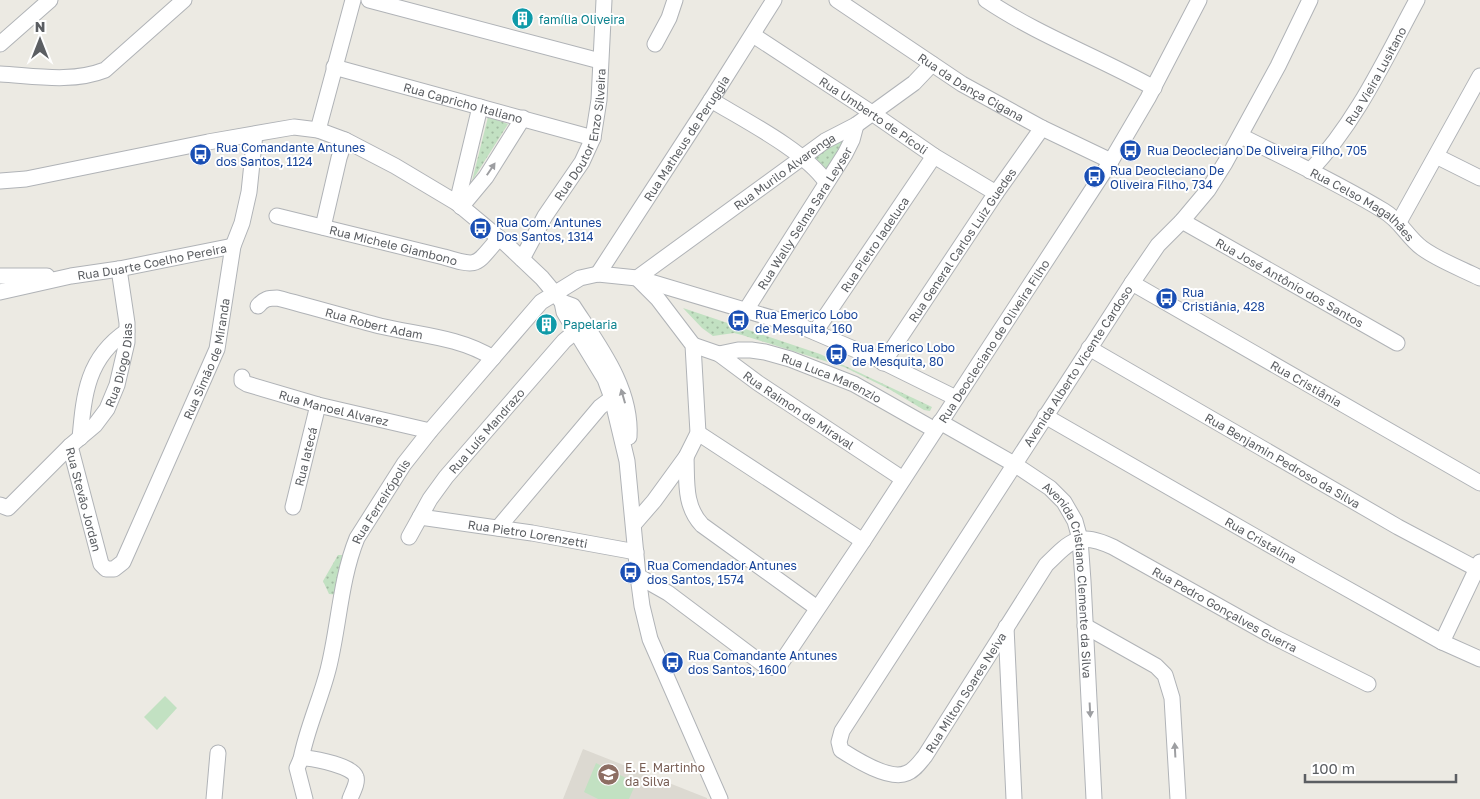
<svg xmlns="http://www.w3.org/2000/svg" width="1480" height="799" viewBox="0 0 1480 799" font-family="'Golos Text',sans-serif">
<style>
.education{fill:#dcd9d1}
.park{fill:url(#park-dots)}
.pitch{fill:#c2e1c2}
.lines{fill:none;stroke-linecap:round;stroke-linejoin:round}
.minor-casing{stroke:#b0b3b7;stroke-width:17}
.minor{stroke:#fff;stroke-width:15}
.oneway{fill:#9d9ea1}
.labels{text-anchor:middle;dominant-baseline:central;stroke-width:4;stroke-linejoin:round;paint-order:stroke}
.culture-label{font-size:12px;fill:#0d838f;stroke:#fff;text-anchor:start}
.street-label{font-size:12px;fill:#5b5e62;stroke:#fff}
.transit-label{font-size:12px;fill:#164399;stroke:#fff;text-anchor:start}
.education-label{font-size:12px;fill:#785e54;stroke:#fff;text-anchor:start}
</style>
<defs>
<pattern id="park-dots" width="8" height="8" patternUnits="userSpaceOnUse" patternTransform="scale(1.25)"><rect width="8" height="8" fill="#c2e1c2"/><path d="M2 2h.1M6 6h.1" fill="none" stroke="#a1baa1" stroke-width="1.8" stroke-linecap="round"/></pattern>
</defs>
<rect width="100%" height="100%" fill="#eceae3"/>
<path class="education" d="M583,749L707,798V799H563Z"/>
<path class="park" d="M488,117L508,124L472,181Z
M849,137L826,177L806,158Z
M683,308L820,354L932,407L930,411L924,410L889,389L844,367L742,335L734,333L713,336L702,328Z
M338,555H342L345,565L340,595L329,594L323,581Z"/>
<path class="pitch" d="M165,696L177,708L157,730L144,717Z
M596,763L636,783L629,799H598L584,792Z"/>
<g class="lines">
<defs>
<g id="minor">
<path d="M369,0L600,61"/>
<path id="s1" d="M837,0L962,84L1042,128L1111,161"/>
<path d="M986,0C1038,35 1098,57 1154,88"/>
<path id="s2" d="M1310,0L1278,66L1225,163L1208,190L1182,221L1158,245L1132,283L842,731L839,742L841,750C855,759 890,781 907,773C915,770 920,762 925,756L1046,565C1071,540 1079,531 1113,547L1272,636L1368,684"/>
<path id="s3" d="M753,35L872,113L934,156L996,193"/>
<path d="M0,44L50,0"/>
<path d="M655,44L669,18L675,0"/>
<path id="s4" d="M334,67L593,138"/>
<path d="M0,74C35,76 72,83 105,70L184,0"/>
<path d="M711,100C744,120 805,151 826,182"/>
<path d="M318,130L353,0"/>
<path id="s5" d="M1241,136C1289,160 1338,183 1384,211C1401,221 1407,237 1422,248C1438,260 1462,269 1480,278"/>
<path d="M1436,156L1480,178"/>
<path id="s6" d="M1310,171C1357,121 1385,59 1417,0"/>
<path d="M0,181L26,179L208,142L294,127L318,130L345,140L395,166L457,203L505,243L542,278L562,302L564,312L605,379L612,398L627,461L638,576L642,606L650,639L720,799"/>
<path d="M457,203L480,107"/>
<path d="M461,207L486,177L523,118"/>
<path id="s7" d="M277,216L444,257C480,268 475,265 499,238"/>
<path id="s8" d="M1182,221L1397,343"/>
<path d="M1399,222L1480,76"/>
<path d="M323,227L339,158L345,140"/>
<path id="s9" d="M522,259L545,216L582,162L593,138L599,100L604,0"/>
<path id="s10" d="M598,274L711,100L774,0"/>
<path d="M0,276H47"/>
<path id="s11" d="M637,278L825,141L856,125L914,83L932,64"/>
<path id="s12" d="M1132,283L1480,483"/>
<path id="s13" d="M0,292L71,276L119,269L233,246"/>
<path d="M562,302L573,306C599,346 632,388 629,437"/>
<path id="s14" d="M258,306C264,299 268,298 277,298C312,307 346,317 380,326C418,335 460,337 493,358"/>
<path id="s15" d="M746,310L845,154L852,140L856,125"/>
<path id="s16" d="M815,332L934,156"/>
<path id="s17" d="M693,345L719,354L758,383L903,479"/>
<path id="s18" d="M1089,348L1398,527L1477,569"/>
<path id="s19" d="M719,354L738,350H751L765,352L790,359L854,384L935,430"/>
<path id="s20" d="M883,363L996,193L1042,128"/>
<path id="s21" d="M242,377V381L247,384L318,405L430,431"/>
<path id="s22" d="M1045,416L1310,568L1442,642L1480,659"/>
<path id="s23" d="M940,422L1014,464L1050,488L1064,502L1075,521L1080,539L1083,581L1094,799"/>
<path d="M698,433L863,541"/>
<path d="M80,438C84,394 87,358 127,331"/>
<path id="s24" d="M70,446L101,564L106,569H114L123,562L131,544L217,349L233,246L242,223L249,192L255,134"/>
<path d="M686,457C687,481 684,506 702,525L817,608"/>
<path id="s25" d="M0,505L8,508L70,446L95,425L107,409L117,385L127,342V323L119,269"/>
<path id="s26" d="M293,507L318,405"/>
<path id="s27" d="M420,517L532,533L636,552"/>
<path d="M634,524L654,501L686,457L698,433L693,345L658,299L638,279"/>
<path d="M498,528L600,407L612,398"/>
<path id="s28" d="M409,537L430,499L446,477L564,341L576,331"/>
<path id="s29" d="M638,576L668,593L764,665C772,669 775,668 781,663L863,541L1111,161L1148,98L1199,0"/>
<path d="M1085,626L1156,666L1165,675L1172,698L1178,799"/>
<path d="M1006,627L1014,799"/>
<path d="M1442,642L1480,562"/>
<path id="s30" d="M301,759C307,728 320,701 328,670C339,627 340,580 357,538L404,464L430,431L541,302L580,278L598,274L637,278L805,328L877,359L956,398"/>
<path d="M214,799L218,753"/>
<path d="M305,799L297,768L301,759L306,758C316,759 353,766 356,777C358,783 352,793 350,799"/>
</g>
</defs>
<use href="#minor" class="minor-casing"/>
<use href="#minor" class="minor"/>
</g>
<defs><path id="oneway-solid" d="M-6-.8H1V-3.2L6.5 0L1 3.2V.8H-6Z" transform="scale(1.25)"/></defs>
<g class="oneway">
<use href="#oneway-solid" transform="translate(491 169) rotate(-56)"/>
<use href="#oneway-solid" transform="translate(623 396) rotate(-106)"/>
<use href="#oneway-solid" transform="translate(1090 710) rotate(87)"/>
<use href="#oneway-solid" transform="translate(1175 750) rotate(-93)"/>
</g>
<defs>
<symbol id="building-disc" viewBox="-11 -11 22 22"><circle r="9.5" fill="#0f9aa8" stroke="#fff"/><path d="M-4-6H4V6H1V3H-1V6H-4ZM-2.5-4.3h1.7v1.8h-1.7ZM.8-4.3h1.7v1.8H.8ZM-2.5-1h1.7V.8h-1.7ZM.8-1h1.7V.8H.8Z" fill="#fff"/></symbol>
<symbol id="bus-disc" viewBox="-11 -11 22 22"><circle r="9.5" fill="#1a4fb4" stroke="#fff"/><path d="M-5-6H5V4H4V6H2V4H-2V6H-4V4H-5ZM-3.5-4V0h7V-4ZM-3.5 1.2v1.5H-2V1.2ZM2 1.2v1.5H3.5V1.2Z" fill="#fff"/></symbol>
<symbol id="school-disc" viewBox="-11 -11 22 22"><circle r="9.5" fill="#8d6e63" stroke="#fff"/><path d="M0-5L7-2L0 1L-7-2ZM-4 1L0 2.5L4 1V4Q0 6-4 4Z" fill="#fff"/></symbol>
</defs>
<g fill-rule="evenodd">
<use href="#building-disc" x="510" y="6" width="25" height="25"/>
<use href="#bus-disc" x="1118" y="138" width="25" height="25"/>
<use href="#bus-disc" x="188" y="142" width="25" height="25"/>
<use href="#bus-disc" x="1082" y="164" width="25" height="25"/>
<use href="#bus-disc" x="468" y="216" width="25" height="25"/>
<use href="#bus-disc" x="1154" y="286" width="25" height="25"/>
<use href="#bus-disc" x="726" y="308" width="25" height="25"/>
<use href="#building-disc" x="534" y="312" width="25" height="25"/>
<use href="#bus-disc" x="824" y="342" width="25" height="25"/>
<use href="#bus-disc" x="618" y="560" width="25" height="25"/>
<use href="#bus-disc" x="660" y="650" width="25" height="25"/>
<use href="#school-disc" x="596" y="762" width="25" height="25"/>
</g>
<g class="labels">
<g class="culture-label">
<text x="539" y="19">família Oliveira</text>
<text x="563" y="324">Papelaria</text>
</g>
<g class="street-label">
<text stroke="none"><textPath href="#s6" startOffset="116">Rua Vieira Lusitano</textPath></text>
<text stroke="none"><textPath href="#s1" startOffset="160">Rua da Dança Cigana</textPath></text>
<text stroke="none"><textPath href="#s4" startOffset="134">Rua Capricho Italiano</textPath></text>
<text stroke="none"><textPath href="#s3" startOffset="145">Rua Umberto de Pícoli</textPath></text>
<text stroke="none"><textPath href="#s9" startOffset="140">Rua Doutor Enzo Silveira</textPath></text>
<text stroke="none"><textPath href="#s10" startOffset="162">Rua Matheus de Peruggia</textPath></text>
<text stroke="none"><textPath href="#s11" startOffset="182">Rua Murilo Alvarenga</textPath></text>
<text stroke="none"><textPath href="#s5" startOffset="140">Rua Celso Magalhães</textPath></text>
<text stroke="none"><textPath href="#s15" startOffset="109">Rua Wally Selma Sara Leyser</textPath></text>
<text stroke="none"><textPath href="#s16" startOffset="106">Rua Pietro Iadeluca</textPath></text>
<text stroke="none"><textPath href="#s7" startOffset="120">Rua Michele Giambono</textPath></text>
<text stroke="none"><textPath href="#s20" startOffset="142">Rua General Carlos Luiz Guedes</textPath></text>
<text stroke="none"><textPath href="#s13" startOffset="155">Rua Duarte Coelho Pereira</textPath></text>
<text stroke="none"><textPath href="#s8" startOffset="124">Rua José Antônio dos Santos</textPath></text>
<text stroke="none"><textPath href="#s14" startOffset="122">Rua Robert Adam</textPath></text>
<text stroke="none"><textPath href="#s29" startOffset="559">Rua Deocleciano de Oliveira Filho</textPath></text>
<text stroke="none"><textPath href="#s24" startOffset="369">Rua Simão de Miranda</textPath></text>
<text stroke="none"><textPath href="#s25" startOffset="195">Rua Diogo Dias</textPath></text>
<text transform="translate(1078 366) rotate(-57)">Avenida Alberto Vicente Cardoso</text>
<text stroke="none"><textPath href="#s19" startOffset="118">Rua Luca Marenzio</textPath></text>
<text stroke="none"><textPath href="#s12" startOffset="201">Rua Cristiânia</textPath></text>
<text stroke="none"><textPath href="#s21" startOffset="100">Rua Manoel Alvarez</textPath></text>
<text stroke="none"><textPath href="#s17" startOffset="125">Rua Raimon de Miraval</textPath></text>
<text stroke="none"><textPath href="#s28" startOffset="132">Rua Luís Mandrazo</textPath></text>
<text stroke="none"><textPath href="#s26" startOffset="52">Rua Iatecá</textPath></text>
<text stroke="none"><textPath href="#s18" startOffset="224">Rua Benjamin Pedroso da Silva</textPath></text>
<text stroke="none"><textPath href="#s30" startOffset="272">Rua Ferreirópolis</textPath></text>
<text stroke="none"><textPath href="#s24" startOffset="55">Rua Stevão Jordan</textPath></text>
<text stroke="none"><textPath href="#s27" startOffset="109">Rua Pietro Lorenzetti</textPath></text>
<text stroke="none"><textPath href="#s22" startOffset="249">Rua Cristalina</textPath></text>
<text stroke="none"><textPath href="#s23" startOffset="225">Avenida Cristiano Clemente da Silva</textPath></text>
<text stroke="none"><textPath href="#s2" startOffset="1418">Rua Pedro Gonçalves Guerra</textPath></text>
<text stroke="none"><textPath href="#s2" startOffset="1062">Rua Milton Soares Neiva</textPath></text>
</g>
<g class="transit-label">
<text x="216" y="147">Rua Comandante Antunes<tspan x="216" dy="14">dos Santos, 1124</tspan></text>
<text x="1147" y="150">Rua Deocleciano De Oliveira Filho, 705</text>
<text x="1110" y="170">Rua Deocleciano De<tspan x="1110" dy="14">Oliveira Filho, 734</tspan></text>
<text x="496" y="222">Rua Com. Antunes<tspan x="496" dy="14">Dos Santos, 1314</tspan></text>
<text x="1182" y="292">Rua<tspan x="1182" dy="14">Cristiânia, 428</tspan></text>
<text x="755" y="314">Rua Emerico Lobo<tspan x="755" dy="14">de Mesquita, 160</tspan></text>
<text x="852" y="347">Rua Emerico Lobo<tspan x="852" dy="14">de Mesquita, 80</tspan></text>
<text x="647" y="565">Rua Comendador Antunes<tspan x="647" dy="14">dos Santos, 1574</tspan></text>
<text x="688" y="655">Rua Comandante Antunes<tspan x="688" dy="14">dos Santos, 1600</tspan></text>
</g>
<g class="education-label">
<text x="625" y="767">E. E. Martinho<tspan x="625" dy="14">da Silva</tspan></text>
</g>
</g>
<g transform="translate(40 40)" stroke="#ffffff" stroke-width="4" paint-order="stroke">
<path d="M0-4L9 19L0 12L-9 19Z" fill="#5b5e62"/>
<text y="-8" font-size="14" font-weight="bold" text-anchor="middle" fill="#5b5e62">N</text>
</g>
<path d="M1305 774v8h151v-8" fill="none" stroke="#5b5e62" stroke-width="2.5"/>
<text x="1312" y="774" font-size="15" fill="#5b5e62" stroke="#ffffff" stroke-width="4" paint-order="stroke">100 m</text>
</svg>
